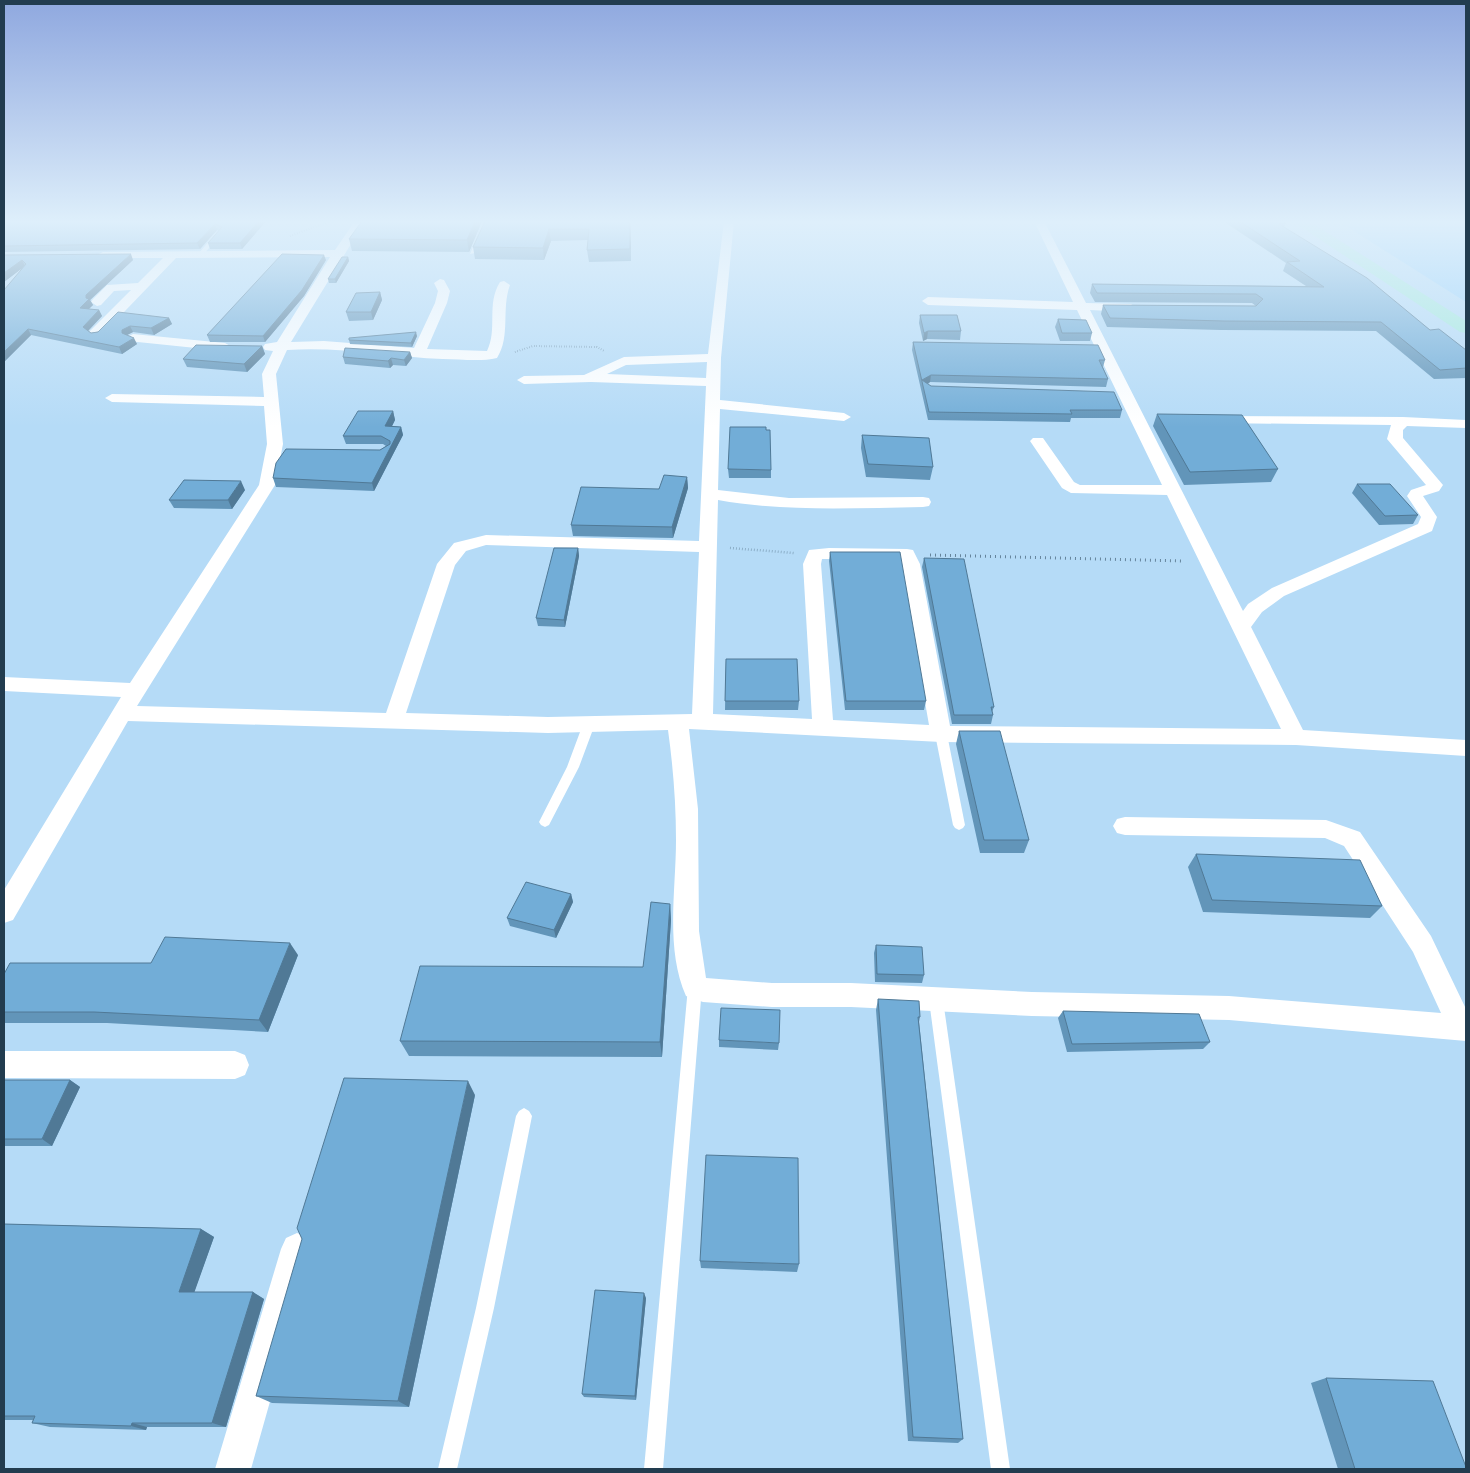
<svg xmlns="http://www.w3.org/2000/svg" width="1470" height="1473" viewBox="0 0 1470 1473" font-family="Rubik,sans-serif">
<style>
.built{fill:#9bd3fc}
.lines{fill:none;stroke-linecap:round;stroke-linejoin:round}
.path-far2{stroke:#65849b;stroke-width:2;stroke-dasharray:0.5 2;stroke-linecap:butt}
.path-far1{stroke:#65849b;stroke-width:2.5;stroke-dasharray:0.5 2.5;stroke-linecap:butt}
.path{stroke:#65849b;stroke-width:3;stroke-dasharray:1 4;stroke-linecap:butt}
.service{fill:#fff;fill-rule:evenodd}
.minor{fill:#fff;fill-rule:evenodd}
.primary{fill:#a4e9dd;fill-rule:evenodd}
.wall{fill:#6295b9}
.shaded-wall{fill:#507996}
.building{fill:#72add7;stroke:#507996}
</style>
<rect width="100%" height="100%" fill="#b5dbf7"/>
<path class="built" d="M1338,221H1466V302Z"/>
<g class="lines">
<path class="path-far2" d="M290,236L331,221
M515,352L533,346L597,347L604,351"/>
<path class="path-far1" d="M730,548L794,553"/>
<path class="path" d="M930,555L1184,561"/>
<path class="service" d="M484,221H490L475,253L470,254Z
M216,233L221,234L203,255H199V253Z
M589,720L595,724L579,767L549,825L545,827L541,825L539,822L567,767L583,724Z
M941,730L947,734L965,825L963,828L959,830L955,828L953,825L935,734Z
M695,981L700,982L702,987L663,1469H644L688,987L690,982Z
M936,993L941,995L943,1000L1010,1469H991L929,1000L931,995Z
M524,1108L529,1111L532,1116L494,1308L457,1469H438L476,1308L516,1116L519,1111Z"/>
<path class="minor" d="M355,221H365L291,342L324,341L414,348L435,303L438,291L434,283L440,279L444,280L450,291L447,303L427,349L487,351C498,329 486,304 500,282L504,281L510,285C501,309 511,336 497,358C480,362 460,359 443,359C392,357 339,346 287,350L276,374L283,444L275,485L137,706L386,713L437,564L454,543L486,535L699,541L706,386L591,382L524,384L517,380L524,376L584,375L624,357L708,354L724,221H734L721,358L720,400L844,413L851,417L844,421L720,409L718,490L789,498L923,497L929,498L931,502L929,506L923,507C855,508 785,512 718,500L713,714L812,719L803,564L809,550L829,548L907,549L913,550L920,564L950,726L1281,729L1167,495L1071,493L1062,488L1030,441L1033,438H1043L1074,482L1080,485H1162L1077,310L928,305L922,301L928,297L1073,302L1034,221H1044L1086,303L1131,304L1137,308L1131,312L1090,310L1243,611L1248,604L1272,588L1418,524L1421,517L1407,496L1411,490L1426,485L1387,439L1391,425L1217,423L1210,419L1212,416L1403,417L1466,420V428L1407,426L1403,430V438L1443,485L1439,491L1423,496L1437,517L1432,531L1284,596L1262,612L1251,627L1303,730L1466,740V756L1296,745L941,742L689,729L698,809L699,931L706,978L772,983H851L1032,992L1229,996L1441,1013L1413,952L1344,846L1325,838L1125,835L1117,833L1113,826L1117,819L1125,817L1326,820L1360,832L1431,936L1466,1009V1041L1229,1020L1032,1016L851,1007H772L703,1002L686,996C665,949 676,890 676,840C676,803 673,766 668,730L548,733L128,721L13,920L4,923V890L121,697L4,691V677L130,683L259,485L267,444L264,406L112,402L105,398L112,394L264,397L262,374L273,351L265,350L263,347L265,344L277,342L330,257L176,258L100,337L95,338L88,334L90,331L131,290L114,291L101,305L97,306L91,302L93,299L107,285L138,283L163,258H103L97,255L103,252L335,250ZM707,362L706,378L607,374L626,365ZM486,545L699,552L692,714L548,717L406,713L455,565L466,551ZM822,559H900L929,725L833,720L821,564Z
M133,334L225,343L232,347L225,351L128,341L126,338Z
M4,1051H235L245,1055L249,1065L245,1075L235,1079L4,1078Z
M297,1233L308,1238L313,1249L251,1469H215L281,1249L286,1238Z"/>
<path class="primary" d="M1292,221H1309L1466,321V333L1460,332Z"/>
</g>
<path class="wall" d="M4,221H266L242,249H210L208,243L219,231L217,230L200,249L4,252Z
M362,221H482L469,252L352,251L349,239Z
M485,221H630V226L631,261L589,262L587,250L588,240L551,241L544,260L475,259L473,247Z
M1223,221H1283L1286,223L1284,227L1430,330L1466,350V378L1434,379L1376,331L1221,330L1107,327L1101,314L1103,305L1256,306L1252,303L1095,302L1090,293L1092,284L1306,286L1283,271L1286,263Z
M4,255L133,260L90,300L93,305L89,309L99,310L102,316L88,331L91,333L169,318L172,324L154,335L133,332L127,335L137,344L122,354L31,335L4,362L21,269L4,282Z
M348,257L349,261L336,283H329L328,279Z
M326,260L304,296L265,342H210L207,335Z
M380,292L382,300L373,320L349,321L346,312Z
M920,315L961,331L960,340L927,339L923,341L919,323Z
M1058,319L1092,333L1090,341H1060L1055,327Z
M417,336L412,347L350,344L349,340Z
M913,342L1105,360L1103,367L1108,379L1106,387L930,382L928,384L931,386L1122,410L1120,418H1071L1070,422L928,420L912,350Z
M262,346L265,354L247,372L187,367L183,359Z
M410,352L412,358L406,366L393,365L390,368L345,364L343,357Z
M393,411L395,420L392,426L401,427L403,435L374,491L276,487L273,478L380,450L386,446L383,444H346L343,436Z
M1157,414L1278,469L1271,482L1184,485L1153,426Z
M862,435L933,467L930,480L866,477L861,448Z
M728,469L771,470V478H729Z
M687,477L688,488L673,538L573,536L571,525Z
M1357,484L1418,515L1413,524L1379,525L1352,493Z
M245,490L232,509L174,508L169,500Z
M578,548L579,556L565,627L538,626L536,618Z
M830,552L926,701L924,710H845L829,561Z
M924,558L994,707L992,712L993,715L991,724H952L922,567Z
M726,659L799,701L798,710H725Z
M959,731L1029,840L1024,853H980L956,744Z
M1196,854L1382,906L1370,918L1203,912L1188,867Z
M571,894L573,902L556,938L510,926L507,918Z
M670,904L671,920L662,1057L409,1056L400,1041L643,967Z
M876,945L924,975L922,983L875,982L874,953Z
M298,955L268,1032L107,1023H4V974L151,963Z
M878,999L920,1017L919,1022L963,1439L958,1443L908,1441L876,1010Z
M1063,1011L1210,1042L1203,1049L1067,1052L1058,1018Z
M719,1040L779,1043L778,1050L719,1047Z
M4,1080H70L80,1087L52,1146H4Z
M475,1095L409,1407L272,1403L256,1396Z
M4,1224L201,1229L214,1237L194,1292H253L264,1299L226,1427H147L146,1430L50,1427L32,1423L33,1420H4Z
M700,1261L799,1264L797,1272L701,1268Z
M646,1298L636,1400L584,1397L582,1394Z
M1326,1378L1466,1469H1338L1311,1383Z"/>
<path class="shaded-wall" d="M259,221H266L242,249L240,243Z
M475,221H482L469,252L467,240Z
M628,221H630V226L631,261Z
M215,224L217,230L200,249L197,243Z
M549,229L551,241L544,260L543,248Z
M131,254L133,260L90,300L93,305L83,314L80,308L86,298V295Z
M324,255L326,260L304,296L265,342L263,336Z
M348,257L349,261L336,283L335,279Z
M22,260L25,266L4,282V273Z
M380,292L382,300L373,320L371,312Z
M99,310L102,316L86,333L83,327Z
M169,318L172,324L154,335L151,328Z
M130,326L133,332L125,336L122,333V330Z
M28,329L31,335L4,362V352Z
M928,331L927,339L923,341L924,333Z
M416,332L417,336L412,347L411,343Z
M134,338L137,344L122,354L119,347Z
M262,346L265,354L247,372L244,364Z
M410,352L412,358L406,366L404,360Z
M391,358L393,365L390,368L388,361Z
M931,375L930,382L923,386L922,380Z
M393,411L395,420L388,434L385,426Z
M401,427L403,435L374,491L372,483Z
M687,477L688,488L673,538L672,527Z
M241,481L245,490L232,509L228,500Z
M578,548L579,556L565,627L564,620Z
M571,894L573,902L556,938L554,930Z
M670,904L671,920L662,1057L660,1042Z
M290,943L298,955L268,1032L259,1020Z
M70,1080L80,1087L52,1146L42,1139Z
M468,1081L475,1095L409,1407L398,1401Z
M201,1229L214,1237L192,1299L179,1292Z
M253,1292L264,1299L226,1427L212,1423Z
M644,1293L646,1298L636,1400L635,1396Z
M132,1423L147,1427L146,1430L131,1426Z"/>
<path class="building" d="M4,221H259L240,243H208L222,227L215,224L197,243L4,246Z
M362,221H475L467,240L349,239Z
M485,221H628V223H630V249L587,250L589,229H549L543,248L473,247Z
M1239,221H1283L1286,223L1279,224L1367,278L1430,330L1439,329L1466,350V368L1440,370L1381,322L1224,321L1110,318L1103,305L1256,306L1263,299L1256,294L1097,293L1092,284L1324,287L1287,262L1300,261Z
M131,254L86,295V298L89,299L80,308L99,310L83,327L91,333L98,332L118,312L169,318L151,328L130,326L122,330V333L134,338L119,347L28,329L4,352V290L26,264L22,260L4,273V255Z
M282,254L324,255L302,290L263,336L207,335Z
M342,257H348L335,279H328Z
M380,292L371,312H346L356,293Z
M920,315H957L961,331H928L924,333Z
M1058,319L1086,320L1092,333H1062Z
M416,332L411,343L349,340V338Z
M913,342L1098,345L1105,360H1099L1108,379L931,375L922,380L931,386L1114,392L1122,410H1070L1072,414L929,412Z
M196,345L262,346L244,364L183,359Z
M345,348L410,352L404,360L391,358L388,361L343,357Z
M358,411H393L385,426L401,427L372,483L273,478L276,463L286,449L380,450L390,444V441L381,436H343Z
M1157,414L1242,415L1278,469L1190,472Z
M730,427H766V430H770L771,470L728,469Z
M862,435L929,438L933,467L868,464Z
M664,475L687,477L672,527L571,525L581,487L659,489Z
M184,480L241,481L228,500H169Z
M1357,484H1390L1418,515L1385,516Z
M554,548H578L564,620L536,618Z
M830,552H900L926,701H846Z
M924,558L964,559L994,707H991L993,715H954Z
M726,659H797L799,701H725Z
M959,731H1000L1029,840H984Z
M1196,854L1360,860L1382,906L1212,900Z
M526,882L571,894L554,930L507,918Z
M651,902L670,904L660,1042L400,1041L420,966L643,967Z
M165,937L290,943L259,1020L94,1012H4V974L10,963H151Z
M876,945L922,947L924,975L877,974Z
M878,999L919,1001L920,1017H918L963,1439L913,1437Z
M721,1008L780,1010L779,1043L719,1040Z
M1063,1011L1199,1014L1210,1042L1072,1044Z
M344,1078L468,1081L398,1401L256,1396L302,1239L297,1228Z
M4,1080H70L42,1139H4Z
M706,1155L798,1158L799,1264L700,1261Z
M4,1224L201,1229L179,1292H253L212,1423H132L131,1426L32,1423L35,1416H4Z
M595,1290L644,1293L635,1396L582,1394Z
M1326,1378L1433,1381L1466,1467V1469H1355Z"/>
<linearGradient id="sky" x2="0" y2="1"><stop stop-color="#8fa8df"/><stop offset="0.52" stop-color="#deeffb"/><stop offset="1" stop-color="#deeffb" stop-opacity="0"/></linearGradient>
<rect width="1470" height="427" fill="url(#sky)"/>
<rect width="1470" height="1473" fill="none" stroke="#223c4f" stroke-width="10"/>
</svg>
